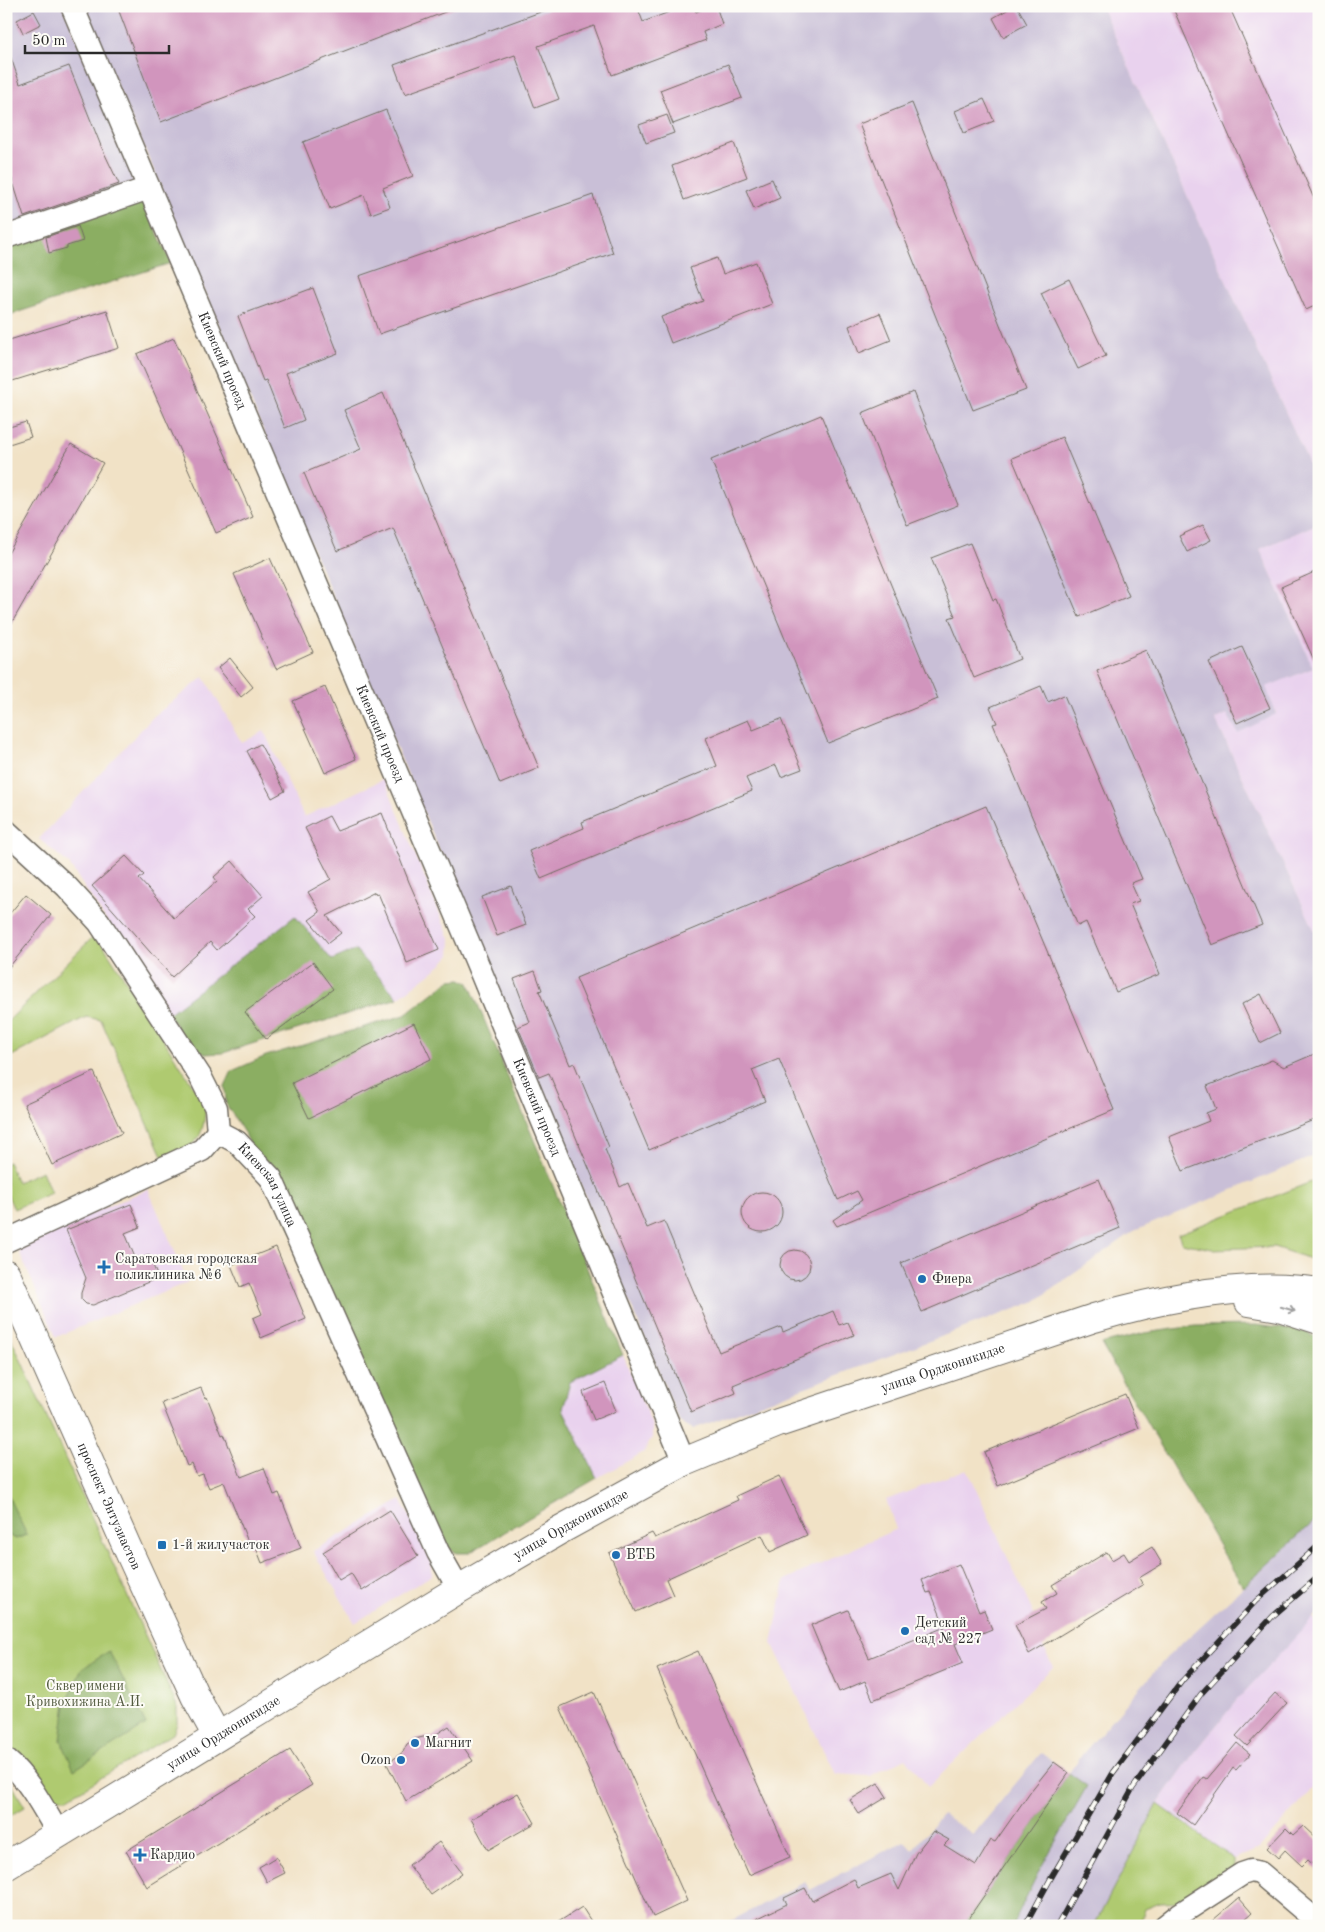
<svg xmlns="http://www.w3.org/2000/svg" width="1325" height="1932" viewBox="0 0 1325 1932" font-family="'Old Standard TT',serif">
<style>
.built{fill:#e9d2ee}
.industrial{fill:#c9bfd7}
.green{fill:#afca70;stroke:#6d7a4e}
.forest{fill:#8bae62;stroke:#5b6c46}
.building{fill:#d195bd}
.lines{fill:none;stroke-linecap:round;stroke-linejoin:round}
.minor-casing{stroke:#706b61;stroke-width:25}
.primary-casing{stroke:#706b61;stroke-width:30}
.minor{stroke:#fff;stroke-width:22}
.primary{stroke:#fff;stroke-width:28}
.rail-casing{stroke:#2b2b2b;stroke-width:5.5}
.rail{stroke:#fdfcf7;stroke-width:4;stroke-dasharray:11;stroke-linecap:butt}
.oneway{stroke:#a0a0a0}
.poi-dot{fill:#1f6fb2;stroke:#fdfcf7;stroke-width:2}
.labels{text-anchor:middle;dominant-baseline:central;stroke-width:4;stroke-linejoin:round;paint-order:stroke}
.street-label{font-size:14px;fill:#2b2b2b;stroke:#fdfcf7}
.poi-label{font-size:14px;fill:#2b2b2b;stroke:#fdfcf7;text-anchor:start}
.park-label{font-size:14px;fill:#535b40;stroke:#fdfcf7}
</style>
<rect width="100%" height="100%" fill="#fdfcf7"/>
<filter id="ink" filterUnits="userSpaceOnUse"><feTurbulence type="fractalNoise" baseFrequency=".02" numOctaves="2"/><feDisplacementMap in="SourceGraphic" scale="10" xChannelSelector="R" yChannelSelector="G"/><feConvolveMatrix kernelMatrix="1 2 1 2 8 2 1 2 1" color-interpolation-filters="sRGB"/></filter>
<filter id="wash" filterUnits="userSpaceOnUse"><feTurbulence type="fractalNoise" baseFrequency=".0096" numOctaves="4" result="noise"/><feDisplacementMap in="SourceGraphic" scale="20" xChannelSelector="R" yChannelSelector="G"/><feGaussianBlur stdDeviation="1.12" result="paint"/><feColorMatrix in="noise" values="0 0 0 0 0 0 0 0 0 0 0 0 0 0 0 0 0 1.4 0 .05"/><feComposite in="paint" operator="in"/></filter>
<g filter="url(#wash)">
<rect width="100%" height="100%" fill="#f1e2c6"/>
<path class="built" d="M1101,6H1319V486Z
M1319,523V940L1215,719L1227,714L1276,713L1265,687L1313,668L1260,549Z
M204,677L242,743L264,731L304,817L384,779L451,941L450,955L440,966L398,998L355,950L332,960L168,1014L69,864L39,839L154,716Z
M148,1189L188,1282L56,1337L20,1253L21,1247L23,1243Z
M623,1355L652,1425V1438L644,1452L597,1478L563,1409L570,1382Z
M967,1469L1034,1615L1029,1618L1053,1667L928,1787L906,1758L870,1776L835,1774L772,1643L785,1580L896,1529L886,1500Z
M401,1500L431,1558L432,1575L355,1623L313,1551Z
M1312,1618L1319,1623V1781L1259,1849L1234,1859L1158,1804L1191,1757L1236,1701Z"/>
<path class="industrial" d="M6,6H63L135,178L134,182L6,231Z
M82,6H1101L1319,486V523L1260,549L1313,668L1266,687L1276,714L1238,733L1227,714L1215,719L1319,940V1154L1134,1231L1034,1302L693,1429L680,1422L142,142Z
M1319,1517V1612L1236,1701L1191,1757L1158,1804L1094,1926H1012L1040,1869L963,1926H721L805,1882L810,1890L904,1841L912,1850L943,1814L973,1835L1041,1753L1069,1773L1081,1756L1167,1657Z"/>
<path class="green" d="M96,934L206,1106C202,1145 196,1143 164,1160L101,1020L86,1017L6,1059V1023Z
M8,1162L17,1182L42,1171L51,1193L14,1209L6,1192V1163Z
M1319,1179V1262L1274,1247L1212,1249L1182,1243L1178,1234Z
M6,1327L177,1706V1724L173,1734L68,1798H57L49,1795L6,1750Z
M12,1785L25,1807L6,1818V1789Z
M1158,1804L1234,1859V1874L1190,1902L1160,1903L1145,1909L1140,1926H1094Z"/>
<path class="forest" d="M143,200L171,263L6,316V242Z
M295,916L332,960L355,950L398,998L223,1053L205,1054L188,1045L168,1014Z
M461,979L469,983L623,1355L570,1382L563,1409L597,1478L469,1553H457L445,1547L246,1136L226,1104L225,1086L232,1071L266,1056L405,1015L450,980Z
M1256,1325L1302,1331L1319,1338V1517L1243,1587L1101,1344L1145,1333L1195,1326Z
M6,1492L27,1535L16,1539L6,1534Z
M109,1651L146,1725L74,1770L61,1740L66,1703L82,1669Z
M1069,1773L1087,1786L1040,1869L1012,1926H963Z"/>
<g id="blocks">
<path class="building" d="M117,6H457L458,7L161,122Z
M557,6H637L643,22L685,6H693L696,12L710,6H716L722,24L703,32L706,40L612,75L594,26L538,46L559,99L535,108L515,55L405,94L394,65Z
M1014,6H1017L1027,24L1003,37L993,18Z
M1172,6H1229L1319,210V304L1306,310Z
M34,11L41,24L23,33L17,20Z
M9,52L20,84L69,66L101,146L119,184L24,217L6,160V53Z
M728,64L742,98L673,124L660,90Z
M984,99L994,121L964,133L955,111Z
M912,103L1026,390L973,410L859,124Z
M386,110L413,176L383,188L390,207L371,214L364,195L330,209L303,142Z
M667,115L674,133L646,143L639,125Z
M734,143L747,177L684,200L672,166Z
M772,179L780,198L754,209L746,190Z
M593,195L613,253L379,334L359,276Z
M78,226L83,241L67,246V248L49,253L46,237Z
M717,258L723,274L756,262L772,304L671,343L661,317L703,301L690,268Z
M1069,279L1106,356L1078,369L1041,293Z
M313,288L338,353L286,373L304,420L285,428L266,380L263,381L238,316Z
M107,310L119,348L6,383V341Z
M880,313L891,340L859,353L849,326Z
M174,338L253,517L216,533L137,354Z
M913,392L958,505L907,525L862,413Z
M383,393L539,768L500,784L393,528L337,551L304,473L361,449L344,410Z
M821,415L938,699L828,743L711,460Z
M26,422L31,437L6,445V428Z
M1062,437L1129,596L1079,617L1012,458Z
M71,444L103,463L6,633V557Z
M1203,525L1211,540L1187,552L1179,536Z
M970,543L993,600L996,599L1020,659L974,678L949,618L955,616L931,558Z
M270,558L313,652L276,669L234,574Z
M1319,570V671L1281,587Z
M1242,647L1270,708L1237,723L1209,662Z
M1146,650L1262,925L1212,945L1097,671Z
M230,658L253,687L241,697L218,668Z
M1041,686L1048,702L1064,695L1142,879L1131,883L1139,901L1130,904L1160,974L1116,992L1086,922L1078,926L993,724L997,723L990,707Z
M325,687L356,759L325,773L293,701Z
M781,719L802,769L781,777L776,765L746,778L752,791L541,879L529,851L584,828L582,822L717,766L706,738L748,720L753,730Z
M260,744L285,791L272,798L247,751Z
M986,806L1114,1110L837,1226L833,1220L862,1200L857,1191L838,1200L779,1059L752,1070L765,1101L649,1150L576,978Z
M382,813L409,882L439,950L407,963L378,893L376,894L375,892L327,916L341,933L328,943L309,920L320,912L308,892L331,879L305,828L329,816L337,831Z
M126,856L144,875L139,879L174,918L217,881L214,877L232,861L263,896L248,909L255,916L217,950L210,942L172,977L92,886Z
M511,886L526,925L497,936L482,897Z
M26,894L51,915L6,971V918Z
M313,962L333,989L266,1039L245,1012Z
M535,971L542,990L539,991L570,1065L574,1063L609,1147L605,1149L620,1187L628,1183L647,1228L664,1221L719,1352L781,1327L783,1332L833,1311L839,1325L848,1322L854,1335L733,1385L736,1393L691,1412L549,1073L539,1077L518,1027L530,1022L514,979Z
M1261,994L1280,1033L1260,1043L1242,1004Z
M414,1023L431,1059L309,1118L292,1083Z
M1319,1052V1118L1183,1171L1169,1137L1209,1121L1206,1113L1216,1109L1207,1086L1272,1060L1284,1067Z
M94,1072L122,1133L52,1165L24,1104Z
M1099,1179L1120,1228L922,1312L901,1263Z
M742 1212a20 20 0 1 1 40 0a20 20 0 1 1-40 0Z
M131,1204L140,1227L125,1233L136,1260L149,1255L158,1278L93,1305L86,1304L81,1299V1293L86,1278L66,1230Z
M276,1247L306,1319L261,1338L253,1318L262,1314L249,1283L240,1287L231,1265Z
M780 1265a15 15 0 1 1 30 0a15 15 0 1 1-30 0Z
M605,1383L616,1411L594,1420L583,1392Z
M201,1388L205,1398L207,1397L222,1435L224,1434L241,1477L264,1468L274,1495L279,1493L301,1548L262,1563L255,1545L250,1547L224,1482L209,1488L203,1474L197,1476L192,1464L187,1466L162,1403Z
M1125,1394L1139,1428L998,1486L984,1452Z
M779,1476L807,1535L770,1552L762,1535L666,1579L673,1595L636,1612L609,1553L652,1533L655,1538L738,1500L736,1496Z
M390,1510L418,1556L362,1591L351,1573L339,1580L323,1552Z
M1152,1547L1162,1564L1139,1578L1143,1585L1029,1654L1015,1625L1046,1609L1042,1602L1057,1593L1052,1585L1107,1552L1112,1560L1124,1553L1129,1561Z
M959,1564L979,1612L984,1610L992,1629L955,1644L963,1663L873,1700L865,1681L839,1692L811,1625L848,1610L869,1658L945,1627L931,1592L927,1593L922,1580Z
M698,1651L790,1857L749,1875L657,1669Z
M594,1692L687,1901L653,1917L560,1707Z
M1275,1693L1287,1703L1247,1746L1236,1736Z
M449,1726L473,1761L406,1801L387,1764L403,1752L407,1744L415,1739L423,1737H432Z
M1237,1743L1250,1754L1236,1770L1233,1768L1193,1825L1177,1813L1203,1777L1207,1779Z
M290,1750L312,1785L147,1887L126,1851Z
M1054,1762L1069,1773L963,1926H742L787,1904L784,1898L805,1888L812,1901L854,1879L858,1888L891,1874L899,1890L916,1853L933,1831L949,1840L944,1845L976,1865L991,1840L995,1842L1030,1792Z
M878,1783L887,1797L859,1814L850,1800Z
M518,1793L535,1823L488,1850L471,1819Z
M1303,1826L1319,1841V1870L1308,1860L1302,1866L1285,1850L1278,1858L1267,1848L1286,1828L1293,1835Z
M439,1842L462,1873L431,1895L409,1865Z
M276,1857L285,1873L267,1882L259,1867Z
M1239,1898L1252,1913L1237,1926H1206Z
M582,1907L594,1926H552Z"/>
</g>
</g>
<g filter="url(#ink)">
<use href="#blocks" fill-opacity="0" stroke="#706b61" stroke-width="1"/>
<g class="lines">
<defs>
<g id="minor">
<path id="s1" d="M72,6L475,958L684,1462"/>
<path d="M6,237L149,188"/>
<path id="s2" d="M6,831L67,887L99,922L200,1076L216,1108L218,1132L237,1142L271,1178L438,1552L459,1589"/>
<path d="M6,1241L202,1150L218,1132"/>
<path d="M6,1760C28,1778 44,1809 58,1833"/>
<path d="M1165,1926L1180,1914L1242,1874L1251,1871L1260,1873L1319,1923"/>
</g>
<g id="primary">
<path id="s3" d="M6,1274L131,1556L195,1696L217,1736"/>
<path d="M1249,1302L1279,1307L1319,1320"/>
<path id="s4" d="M6,1866L459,1589L560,1530L684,1462L778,1423L1094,1318C1162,1298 1248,1281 1319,1292"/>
</g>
</defs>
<use href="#minor" class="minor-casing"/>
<use href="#primary" class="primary-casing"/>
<use href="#minor" class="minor"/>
<use href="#primary" class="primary"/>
<defs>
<path id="rail" d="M1025,1926L1051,1878L1113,1773L1182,1681L1256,1601L1319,1545
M1057,1926L1133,1788L1201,1694L1273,1616L1319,1576"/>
</defs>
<use href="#rail" class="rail-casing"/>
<use href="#rail" class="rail"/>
</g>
<defs><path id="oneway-shaft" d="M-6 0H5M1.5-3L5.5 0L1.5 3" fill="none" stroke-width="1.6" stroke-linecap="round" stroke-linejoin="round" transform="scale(1.25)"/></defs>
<use class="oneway" href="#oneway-shaft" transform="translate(1288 1309) rotate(17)"/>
</g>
<g class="poi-dot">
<path d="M101.5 1259.5h5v5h5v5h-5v5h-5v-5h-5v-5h5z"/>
<circle cx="922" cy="1279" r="5"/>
<rect x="157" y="1540" width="10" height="10" rx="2.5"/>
<circle cx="616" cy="1555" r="5"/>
<circle cx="905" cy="1631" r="5"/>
<circle cx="415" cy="1743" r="5"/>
<circle cx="401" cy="1760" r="5"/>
<path d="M137.5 1847.5h5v5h5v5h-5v5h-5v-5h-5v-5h5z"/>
</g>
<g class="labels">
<g class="street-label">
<text stroke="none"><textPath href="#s1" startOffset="385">Киевский проезд</textPath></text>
<text stroke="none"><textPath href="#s1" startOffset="790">Киевский проезд</textPath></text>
<text stroke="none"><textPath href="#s1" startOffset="1195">Киевский проезд</textPath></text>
<text stroke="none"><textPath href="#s2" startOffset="449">Киевская улица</textPath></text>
<text stroke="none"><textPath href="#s4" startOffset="1065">улица Орджоникидзе</textPath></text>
<text stroke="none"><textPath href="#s3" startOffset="254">проспект Энтузиастов</textPath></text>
<text stroke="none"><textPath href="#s4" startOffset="660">улица Орджоникидзе</textPath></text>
<text stroke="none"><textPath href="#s4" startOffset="255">улица Орджоникидзе</textPath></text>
</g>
<g class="poi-label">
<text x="115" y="1259">Саратовская городская<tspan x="115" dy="16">поликлиника №6</tspan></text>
<text x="932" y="1279">Фиера</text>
<text x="172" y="1545">1-й жилучасток</text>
<text x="626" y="1555">ВТБ</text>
<text x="915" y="1623">Детский<tspan x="915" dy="16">сад № 227</tspan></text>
<text x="425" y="1743">Магнит</text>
<text x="391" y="1760" text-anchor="end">Ozon</text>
<text x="150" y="1855">Кардио</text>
</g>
<g class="park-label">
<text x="85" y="1686">Сквер имени<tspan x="85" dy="16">Кривохижина А.И.</tspan></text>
</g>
</g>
<rect width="1325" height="1932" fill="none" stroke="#fdfcf7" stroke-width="25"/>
<path d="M25 45v8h144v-8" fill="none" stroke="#2b2b2b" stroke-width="2.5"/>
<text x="32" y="45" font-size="15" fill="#2b2b2b" stroke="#fdfcf7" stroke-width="4" paint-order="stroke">50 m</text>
</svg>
